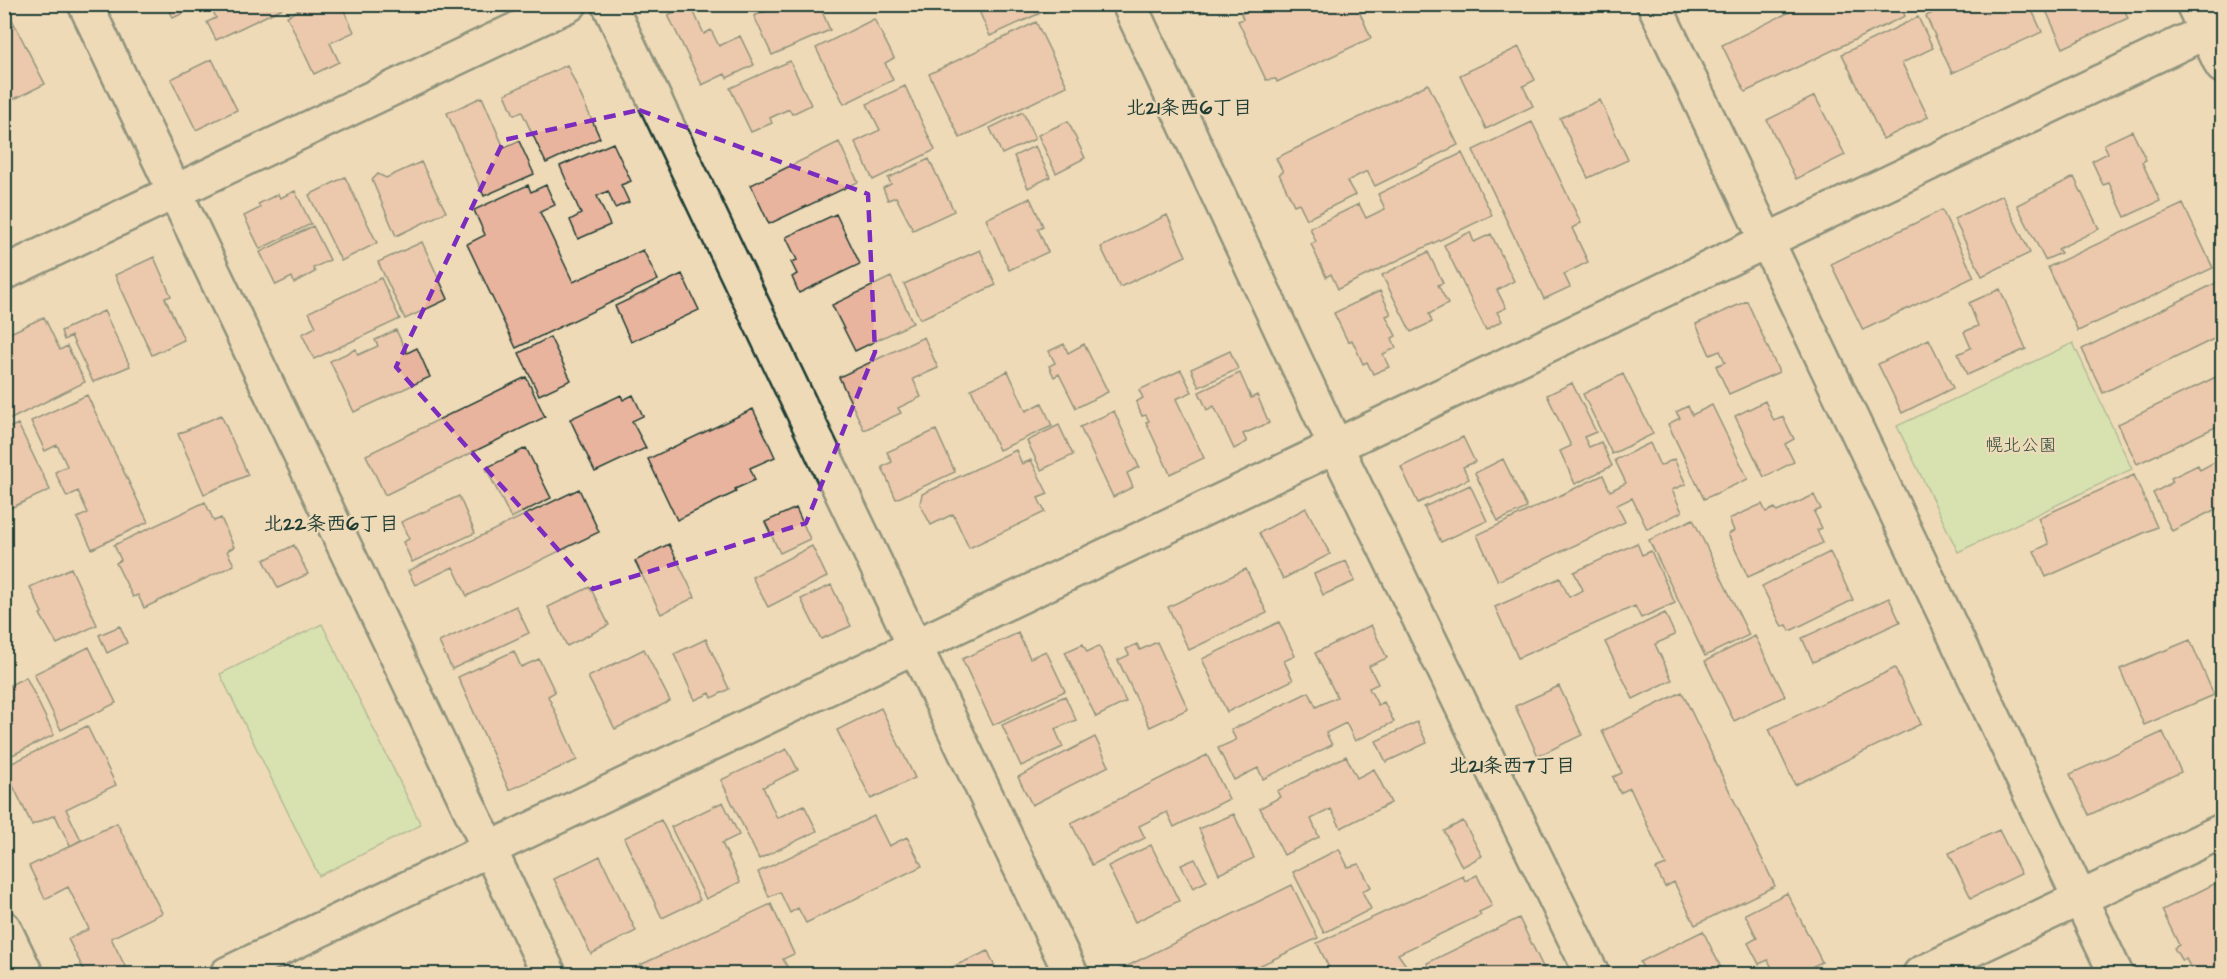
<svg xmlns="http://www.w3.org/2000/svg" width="2227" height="979" viewBox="0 0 2227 979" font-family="'Architects Daughter','Klee One',sans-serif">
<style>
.green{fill:#bceaa8;stroke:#6e946e;stroke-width:1.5}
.building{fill:#e9b49d;stroke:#1f3d34;stroke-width:1.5}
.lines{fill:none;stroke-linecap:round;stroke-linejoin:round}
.minor-casing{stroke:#1f3d34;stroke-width:38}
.tertiary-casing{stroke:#1f3d34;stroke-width:38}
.minor{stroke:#efdab8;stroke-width:33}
.tertiary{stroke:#efdab8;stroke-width:33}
.marked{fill:none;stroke:#7b2cbf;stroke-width:4.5;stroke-dasharray:12 8;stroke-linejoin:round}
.labels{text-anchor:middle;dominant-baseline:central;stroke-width:4.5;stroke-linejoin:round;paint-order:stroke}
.park-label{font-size:18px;fill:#2f4e40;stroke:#efdab8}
.neighbourhood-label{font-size:20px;font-weight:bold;fill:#1f3d34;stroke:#efdab8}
</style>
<rect width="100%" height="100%" fill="#efdab8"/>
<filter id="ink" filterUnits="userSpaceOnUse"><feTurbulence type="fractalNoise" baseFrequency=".0167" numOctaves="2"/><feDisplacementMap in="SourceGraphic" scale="12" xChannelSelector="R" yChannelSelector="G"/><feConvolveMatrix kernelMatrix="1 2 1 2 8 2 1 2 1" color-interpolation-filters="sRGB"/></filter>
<g filter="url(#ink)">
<path class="green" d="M2073,343L2132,469L1958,552L1897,426Z
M322,624L421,825L319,876L220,674Z"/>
<path class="building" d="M4,4L45,84L4,104Z
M167,4H202L173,18Z
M210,4H291L216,40L207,22L216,18Z
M310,4H341L354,32L330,43L339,62L314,74L287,16Z
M690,4L704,34L711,30L719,46L740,36L754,65L727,78L725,74L702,85L668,15Z
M765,4H819L830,30L772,55L754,16L768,10Z
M976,4H1060L990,36Z
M1196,4H1217L1200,13Z
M1262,4H1371L1373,7L1360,13L1371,38L1277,82L1276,79L1266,80L1238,21L1243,19L1241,14Z
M1806,4H1900L1905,16L1745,92L1722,45Z
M1951,4H2029L2042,32L1952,73L1926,16Z
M2043,4H2122L2128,18L2063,48Z
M1918,17L1933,48L1902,63L1928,117L1883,139L1842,54Z
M874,19L894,58L885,63L893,80L844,104L816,48Z
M1036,22L1067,86L960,138L929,74Z
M1519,47L1535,80L1523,86L1533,106L1486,129L1460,75Z
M212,59L237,110L196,130L171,79Z
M790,61L811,105L792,114L789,109L770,118L772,123L751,132L730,88Z
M567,65L600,138L546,163L522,112L514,115L505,94Z
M1428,84L1458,145L1375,186L1367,171L1347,181L1355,195L1307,219L1299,203L1294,205L1279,174L1283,172L1276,158Z
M905,86L935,150L873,180L855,142L880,130L867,104Z
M1815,96L1845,155L1796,179L1767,120Z
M482,97L504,148L519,141L534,174L484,196L447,113Z
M1600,100L1628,160L1588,178L1560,118Z
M1023,112L1035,139L1002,154L990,128Z
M1068,121L1085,158L1056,173L1038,135Z
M1532,122L1581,223L1572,228L1588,262L1564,274L1570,287L1544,299L1473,150Z
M2132,131L2146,160L2142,162L2160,201L2125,217L2109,183L2103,185L2092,161L2108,153L2104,144Z
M839,142L858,182L769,224L751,185Z
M613,143L631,181L621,185L629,202L615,208L608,191L597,196L610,225L578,239L570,220L581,214L560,166Z
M1035,146L1050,177L1028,188L1014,156Z
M1462,153L1492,215L1338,289L1331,274L1326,277L1311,244L1316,242L1310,228L1359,204L1366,218L1385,209L1378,194Z
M929,159L954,211L913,230L896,197L888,200L883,188L891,184L888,178Z
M421,162L446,212L396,236L372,180L378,174L386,178Z
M345,177L377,243L341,261L309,195Z
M2074,177L2099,229L2058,249L2061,253L2045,260L2017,205Z
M528,185L531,192L546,185L555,205L540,212L573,282L643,250L658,280L516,348L467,244L485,235L474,210Z
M295,191L311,224L260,249L244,216L260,208L258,204L278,194L280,198Z
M2002,195L2030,253L1982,276L1954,219Z
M1030,198L1043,226L1038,229L1048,252L1009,270L986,219Z
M2183,204L2213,268L2078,331L2048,267Z
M1942,210L1974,277L1863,330L1831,264Z
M836,214L860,264L799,293L792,277L797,274L791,262L797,260L786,237Z
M1167,215L1186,256L1120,287L1101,247Z
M313,226L330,260L313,268L315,272L294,283L292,277L276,285L260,252Z
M1470,232L1474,242L1491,234L1514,281L1497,290L1506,308L1497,312L1502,321L1486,330L1444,245Z
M422,242L448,299L405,319L378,262Z
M980,250L996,285L920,319L904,284Z
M1428,252L1443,283L1438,285L1448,304L1429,314L1432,322L1411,332L1382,275Z
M154,257L171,296L165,298L184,340L152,355L115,275Z
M682,274L699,310L631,342L615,306Z
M891,277L913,323L855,351L832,305Z
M381,278L400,319L314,359L302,334L316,327L309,312Z
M2222,280V335L2103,393L2082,349Z
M2000,289L2026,349L1967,375L1958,354L1971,348L1964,332L1978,326L1969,303Z
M1380,291L1391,314L1386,316L1396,336L1392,338L1396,348L1383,354L1389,367L1373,374L1367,362L1363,364L1352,340L1348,342L1334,313Z
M1747,301L1779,372L1729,394L1716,366L1725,362L1720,351L1710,355L1696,324Z
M104,311L130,366L93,382L71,336L64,340L61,331Z
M44,317L60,350L67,346L85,382L5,422L4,336Z
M396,330L407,353L417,348L430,377L354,412L330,361L356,349L358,355L378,346L375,340Z
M550,337L571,380L539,395L519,353Z
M924,337L938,368L913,379L921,397L898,408L901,413L864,430L839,377Z
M1929,339L1953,388L1902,413L1878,364Z
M1064,344L1068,353L1084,344L1108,392L1076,408L1059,374L1054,377L1049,366L1055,363L1049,351Z
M1230,351L1238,369L1199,387L1191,369Z
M1181,370L1192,392L1176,399L1204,458L1170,474L1146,422L1149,421L1146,415L1142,416L1136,402L1143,398L1139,390Z
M1008,371L1026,411L1042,403L1052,426L999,450L971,389Z
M1240,373L1251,398L1257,395L1269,423L1243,434L1247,442L1234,449L1214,406L1207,410L1199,392Z
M1623,374L1653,434L1612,454L1583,394Z
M2222,374V424L2137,464L2118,424Z
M526,377L545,417L385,495L366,455Z
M1572,383L1596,432L1584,437L1589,447L1601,442L1612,466L1575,484L1560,451L1571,446L1547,395Z
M87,395L148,522L92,549L77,518L88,513L78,491L67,497L55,472L67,466L57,445L45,451L31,421Z
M621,395L623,400L633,395L643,416L632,421L646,448L595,472L570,419Z
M1765,401L1774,421L1783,417L1794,439L1785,444L1794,462L1764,477L1735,416Z
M1712,405L1748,479L1704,499L1668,424L1680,418L1676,412L1688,406L1692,415Z
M753,409L775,457L750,468L755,480L735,489L736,492L677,520L648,459Z
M1114,411L1139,467L1127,473L1133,487L1113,497L1080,427Z
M221,415L248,475L204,494L178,434Z
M18,424L50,490L4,511V430Z
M1059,425L1073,455L1041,470L1027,441Z
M936,430L955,472L896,499L882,467L892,462L887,452Z
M1463,437L1475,462L1463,467L1469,479L1418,503L1401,467Z
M1650,443L1660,466L1674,459L1686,484L1672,490L1682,512L1647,529L1632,498L1617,505L1625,522L1498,581L1477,535L1603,475L1610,491L1626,483L1615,460Z
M526,448L551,498L511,518L486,468Z
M1016,450L1022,464L1031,460L1048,494L1038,498L1045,512L969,548L953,514L931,525L920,504L922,494Z
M2222,458V506L2172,531L2153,493L2173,482L2171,478L2198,465L2200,470Z
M1503,459L1527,508L1498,521L1475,473Z
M2134,475L2157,527L2046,577L2034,551L2049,544L2038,518Z
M1470,485L1487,521L1441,542L1424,507Z
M579,489L599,532L467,596L453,567L415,585L408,571Z
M1814,495L1821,509L1814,512L1822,528L1817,530L1823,543L1748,577L1728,534L1734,531L1729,519L1762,504L1766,512L1775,508L1777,512Z
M459,496L475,533L412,562L403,542L409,539L401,522Z
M205,502L214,521L221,518L234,547L227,551L234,565L144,608L138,595L133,597L116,563L121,560L114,545Z
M796,508L810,539L780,553L765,522Z
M1306,508L1330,554L1283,579L1259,533Z
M1693,519L1749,635L1705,656L1649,540Z
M1637,543L1642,555L1651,551L1675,603L1641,618L1635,606L1518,658L1495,607L1560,578L1569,597L1583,590L1574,572Z
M669,544L695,597L661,614L635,561Z
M294,545L308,574L278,588L264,560Z
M812,546L827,577L768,607L752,577Z
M1830,552L1853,600L1790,631L1787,625L1782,627L1762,586Z
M1346,561L1355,581L1323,595L1314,574Z
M71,568L97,625L57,644L40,614L42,613L30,587Z
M1246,569L1267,613L1189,650L1168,607Z
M831,585L851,626L821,639L801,599Z
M590,587L609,625L567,646L548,607Z
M1889,598L1900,622L1813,662L1802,638Z
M516,606L529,633L452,669L439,642Z
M1665,613L1675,635L1655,644L1672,680L1633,699L1605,642Z
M1279,622L1295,656L1284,661L1293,680L1227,712L1202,659Z
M1371,625L1387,658L1369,666L1378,684L1369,688L1378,705L1384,702L1394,722L1355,741L1346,723L1326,733L1332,745L1263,779L1258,768L1234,780L1218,748L1236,740L1231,730L1309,692L1316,707L1337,697L1315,653Z
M120,626L127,643L107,653L99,635Z
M1018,633L1030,658L1046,651L1065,691L993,725L962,659Z
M1755,636L1785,696L1734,721L1705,661Z
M706,639L729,689L712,698L710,693L695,700L674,654Z
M2190,640L2214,695L2144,725L2120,669Z
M1157,642L1188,709L1150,727L1118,660L1129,655L1126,649L1137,644L1140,650Z
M1083,644L1087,652L1099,646L1126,702L1096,717L1065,652Z
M89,647L116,703L61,730L34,674Z
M644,649L670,701L615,729L588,677Z
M514,651L521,667L539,659L555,692L548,696L577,760L509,790L458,677Z
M1895,668L1921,724L1795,785L1769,729Z
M26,677L54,735L4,759V688Z
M1559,686L1582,735L1538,756L1515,706Z
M1682,692L1775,886L1695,925L1674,882L1665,887L1656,869L1666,865L1630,788L1620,793L1613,777L1622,773L1602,731Z
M1065,696L1076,720L1055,729L1063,747L1021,766L1002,725Z
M881,708L915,778L871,799L837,730Z
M1417,722L1427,743L1386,762L1376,741Z
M87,726L116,785L66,809L81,840L70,846L55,815L32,825L4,767Z
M2163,732L2181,772L2089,815L2070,774Z
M1095,737L1109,766L1032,805L1018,777Z
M787,749L798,770L763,787L777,818L804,805L817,831L759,859L721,780Z
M1207,755L1229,799L1174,827L1167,812L1139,826L1145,838L1092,865L1071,823Z
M1346,756L1357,778L1374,769L1391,803L1341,828L1331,809L1311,819L1319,837L1284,855L1260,808L1280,797L1277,791Z
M723,802L739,835L722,843L740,882L706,899L671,827Z
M1234,814L1254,858L1219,874L1199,829Z
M874,816L889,846L907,837L922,866L806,923L798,908L790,913L780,892L769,897L758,872Z
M661,820L700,900L662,918L624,838Z
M1463,821L1482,856L1462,867L1444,831Z
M117,823L162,913L111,938L126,968L112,974H86L68,939L89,929L68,887L45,899L29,866Z
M1999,830L2021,874L1971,898L1949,853Z
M1151,845L1179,901L1135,922L1108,866Z
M1339,849L1348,867L1359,864L1371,887L1362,891L1371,909L1324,933L1293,872Z
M600,856L636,931L591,954L554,879Z
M1195,859L1207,881L1193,888L1181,865Z
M1477,875L1492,906L1479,912L1481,915L1398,954L1412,974H1332L1317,943L1463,876L1465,881Z
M2222,880V974H2194L2186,959L2182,961L2174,948L2179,945L2162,910Z
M1292,885L1318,938L1242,974H1121L1119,970Z
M1787,893L1822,962L1797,974H1775L1768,960L1759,964L1748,943L1757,938L1745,914Z
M771,904L794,954L783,959L788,968L773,974H621Z
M1519,918L1546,973L1433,974L1427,963Z
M1703,931L1724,974H1646L1640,962Z
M988,951L998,974H945L943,971Z"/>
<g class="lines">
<defs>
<path id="minor" d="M85,4L549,974
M609,4L1071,974
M1129,4L1336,447L1592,974
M1654,4L2116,974
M4,273L570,4
M4,928L26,974
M227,974L2222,24
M1920,974L2222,831"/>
<path id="tertiary" d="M2193,4L2222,66"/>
</defs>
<use href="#minor" class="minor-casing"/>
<use href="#tertiary" class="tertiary-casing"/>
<use href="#minor" class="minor"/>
<use href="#tertiary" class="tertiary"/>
</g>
</g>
<path d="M0 0H2227V979H0ZM639,110L868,194L875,352L806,523L593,589L396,367L504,140Z" fill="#efdab8" fill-opacity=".55" fill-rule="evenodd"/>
<path class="marked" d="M639,110L868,194L875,352L806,523L593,589L396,367L504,140Z"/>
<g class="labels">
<g class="park-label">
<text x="2021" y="445">幌北公園</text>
</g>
<g class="neighbourhood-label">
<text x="1189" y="108">北21条西6丁目</text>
<text x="331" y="524">北22条西6丁目</text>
<text x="1512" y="766">北21条西7丁目</text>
</g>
</g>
<rect width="2227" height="979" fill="none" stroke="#efdab8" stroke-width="24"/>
<rect x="12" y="12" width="2203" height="955" fill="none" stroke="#1f3d34" stroke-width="2" filter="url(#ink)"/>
</svg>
